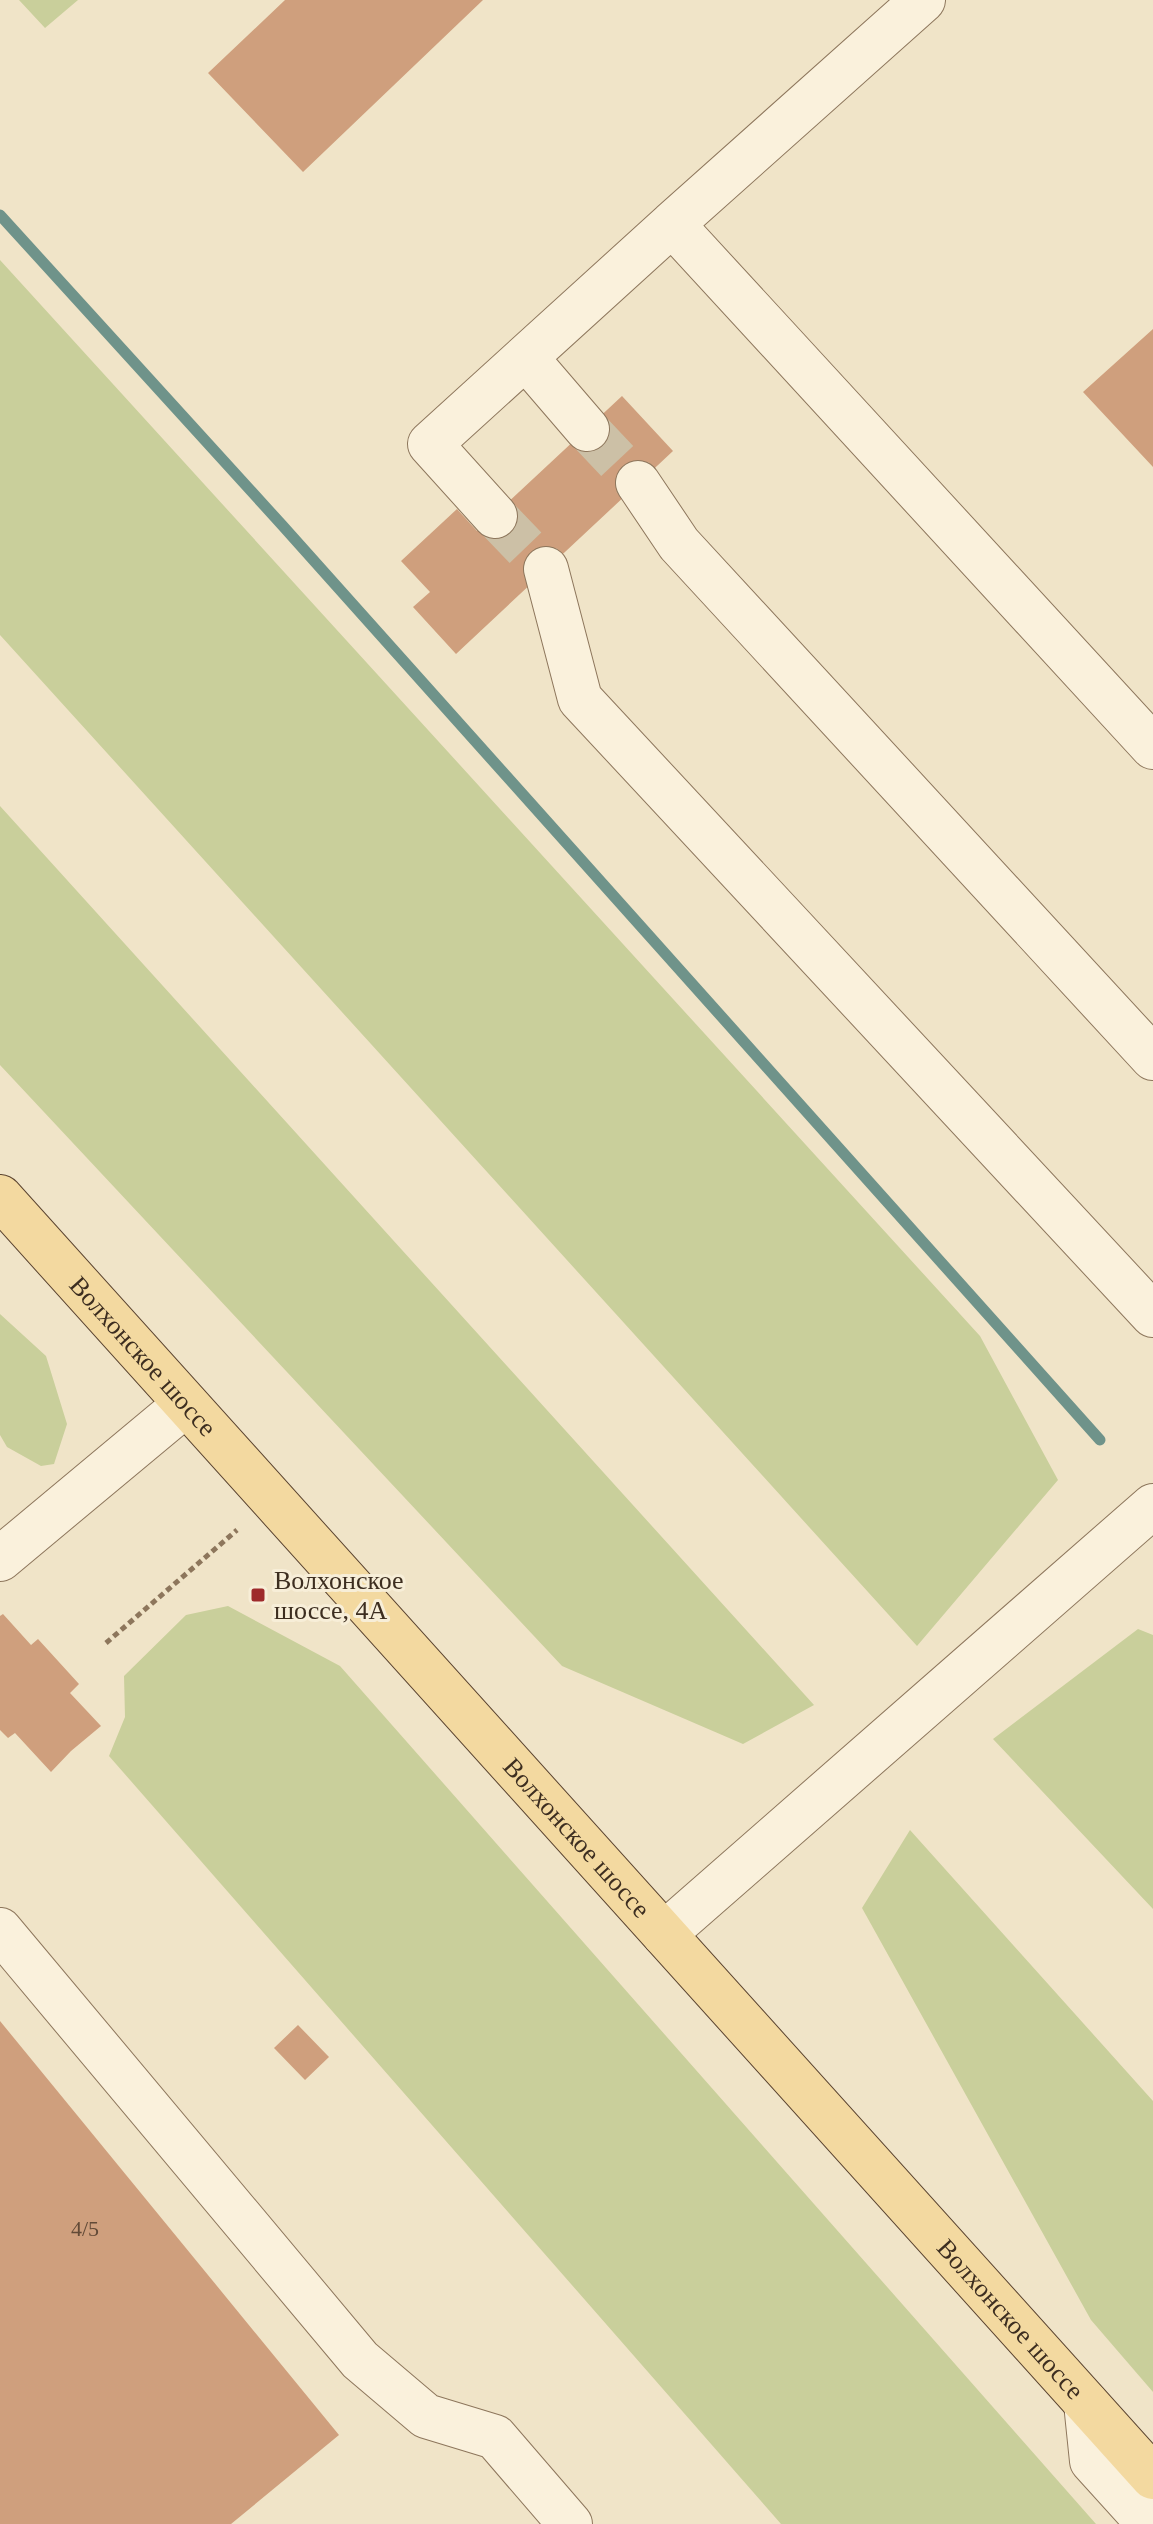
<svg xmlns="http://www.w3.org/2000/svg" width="1153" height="2524" viewBox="0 0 1153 2524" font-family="'Times New Roman',serif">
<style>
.green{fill:#c9cf9b}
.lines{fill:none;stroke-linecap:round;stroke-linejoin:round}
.stream{stroke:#6f938a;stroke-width:11}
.building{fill:#cf9f7d}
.minor-tunnel{stroke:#ccc0a6;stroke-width:44;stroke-dasharray:44 22;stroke-linecap:butt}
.minor-casing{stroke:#8d765c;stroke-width:46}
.major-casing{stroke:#5b4430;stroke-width:46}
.path{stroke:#8d765c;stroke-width:5;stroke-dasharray:6 4;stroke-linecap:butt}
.minor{stroke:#faf1dc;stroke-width:44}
.major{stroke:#f3d9a0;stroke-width:44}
.poi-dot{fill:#9e2a2b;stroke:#f7eed8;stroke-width:3}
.labels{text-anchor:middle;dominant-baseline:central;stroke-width:6;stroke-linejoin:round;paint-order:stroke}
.number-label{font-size:22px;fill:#624a37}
.street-label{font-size:26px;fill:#3d2e20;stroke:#f7eed8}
.poi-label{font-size:26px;fill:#3d2e20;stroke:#f7eed8;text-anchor:start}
</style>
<rect width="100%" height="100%" fill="#f0e4c8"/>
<path class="green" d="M19,0H78L45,28Z
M0,260L980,1336L1058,1480L917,1646L0,635Z
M0,806L814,1705L743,1744L562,1666L0,1065Z
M0,1314L46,1356L67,1424L54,1464L41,1466L7,1447L0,1435Z
M228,1606L340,1666L1096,2524H781L109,1756L125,1717L124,1676L186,1615Z
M1138,1629L1153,1635V1909L993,1739Z
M910,1830L1153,2101V2392L1091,2320L862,1908Z"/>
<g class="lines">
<path class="stream" d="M0,215L282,525L1100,1440"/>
</g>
<path class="building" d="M285,0H483L303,172L208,73Z
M1153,329V467L1083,392Z
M622,396L673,451L456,654L413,607L430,592L401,561L457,509L477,531Z
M3,1614L31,1645L38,1639L79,1684L70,1693L101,1726L71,1751L51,1772L15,1733L8,1738L0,1730V1616Z
M0,2021L339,2435L231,2524H0Z
M298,2025L329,2057L305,2080L274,2048Z"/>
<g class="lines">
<path class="minor-tunnel" d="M587,429L638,483
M495,516L546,569"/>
<defs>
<path id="minor" d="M923,0L672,224L1153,747
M526,358L587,429
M638,483L679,544L1153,1058
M495,516L430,444L672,224
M546,569L580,699L1153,1315
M0,1559L186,1404
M0,1930L360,2360L426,2416L495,2437L570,2524
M664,1934L1153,1506
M1086,2403L1092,2461L1149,2524"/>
<g id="major">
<path id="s1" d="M0,1197L1153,2477"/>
</g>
</defs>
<use href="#minor" class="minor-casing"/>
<use href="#major" class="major-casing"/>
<path class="path" d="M106,1643L237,1530"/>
<use href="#minor" class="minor"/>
<use href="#major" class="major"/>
</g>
<rect class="poi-dot" x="250" y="1587" width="16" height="16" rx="4"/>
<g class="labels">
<g class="number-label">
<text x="85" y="2228">4/5</text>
</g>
<g class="street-label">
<text stroke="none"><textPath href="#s1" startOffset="214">Волхонское шоссе</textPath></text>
<text stroke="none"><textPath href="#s1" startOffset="862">Волхонское шоссе</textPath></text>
<text stroke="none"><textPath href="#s1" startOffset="1510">Волхонское шоссе</textPath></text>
</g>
<g class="poi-label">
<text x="274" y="1580">Волхонское<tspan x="274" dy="30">шоссе, 4А</tspan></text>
</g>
</g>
</svg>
